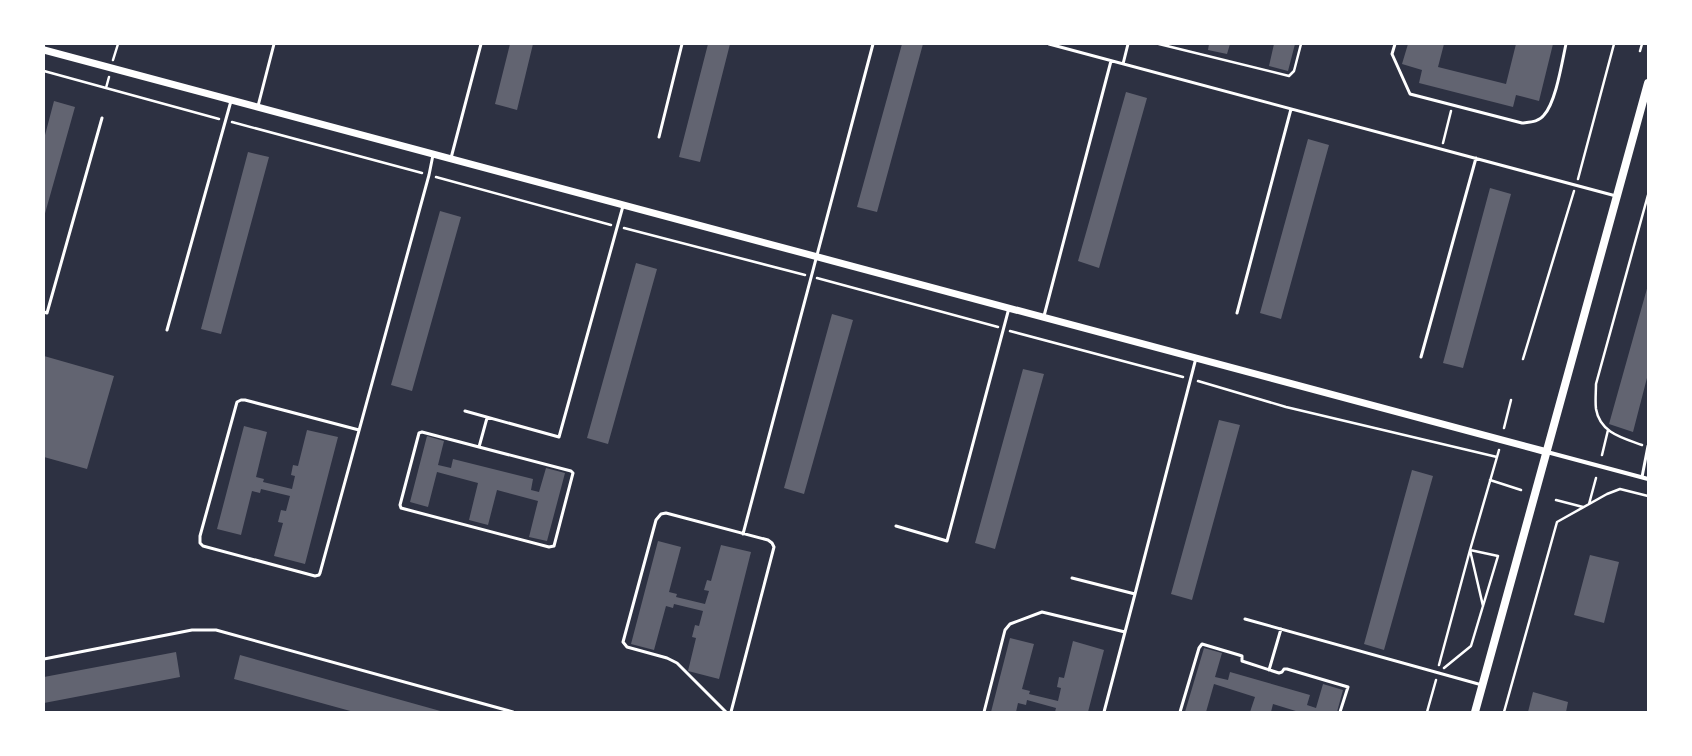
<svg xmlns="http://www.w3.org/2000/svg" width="1692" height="756" viewBox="0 0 1692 756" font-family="Literata,serif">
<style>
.building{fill:#626471}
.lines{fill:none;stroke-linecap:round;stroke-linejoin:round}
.path{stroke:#fff;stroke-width:2.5}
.service{stroke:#fff;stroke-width:3}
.minor{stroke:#fff;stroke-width:4}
.tertiary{stroke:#fff;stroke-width:7}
.secondary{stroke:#fff;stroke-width:8}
</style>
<rect width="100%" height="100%" fill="#2d3142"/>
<path class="building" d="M510,44H533L517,110L495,104Z
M708,44H730L700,162L679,157Z
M902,44H923L877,212L857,207Z
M1209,44H1230L1227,54L1208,50Z
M1274,44H1295L1288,71L1269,66Z
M1408,44H1444L1438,67L1506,84L1516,44H1553L1539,101L1516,95L1513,107L1419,83L1422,70L1402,64Z
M1126,92L1147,98L1099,268L1078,261Z
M54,101L75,107L44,217V139Z
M1308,139L1329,145L1281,319L1260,313Z
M248,152L269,157L221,334L201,329Z
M1490,188L1511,194L1463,368L1443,363Z
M440,211L461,217L412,391L391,385Z
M636,263L657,269L608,444L587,438Z
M1648,285V374L1633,432L1609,424Z
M832,314L853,320L804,494L784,488Z
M44,356L114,376L87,469L44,457Z
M1023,369L1044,374L995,549L975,543Z
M1219,420L1240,425L1192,600L1171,594Z
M244,426L267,432L256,477L264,479L263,482L292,489L295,476L291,475L293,465L298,466L307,430L338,437L305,564L274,556L283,523L278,522L281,510L286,511L290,496L261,489L260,493L252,491L241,535L217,529Z
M427,436L444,441L438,465L451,468L453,459L533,479L531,490L539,492L546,468L565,473L547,541L529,537L538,501L497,490L488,525L469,520L478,483L437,472L428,507L410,502Z
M1412,470L1433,476L1384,650L1364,644Z
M658,541L681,547L669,592L677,594L676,597L705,604L709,591L704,590L707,580L711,581L721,545L751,552L719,679L688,671L696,638L692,637L695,625L699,626L703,611L674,604L673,608L666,606L654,650L631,644Z
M1590,555L1619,562L1604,623L1574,615Z
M1010,638L1034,644L1022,689L1030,691L1029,694L1058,701L1061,688L1057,687L1059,677L1064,678L1073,641L1104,650L1088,712H1055L1056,708L1027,700L1026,705L1018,703L1016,712H991Z
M1204,648L1222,653L1215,677L1228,680L1230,672L1310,695L1307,705L1316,708L1323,684L1343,690L1337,712H1299L1273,704L1271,712H1250L1255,697L1214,684L1206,712H1185Z
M176,652L180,677L44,703V677Z
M240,655L444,712H354L234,679Z
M1533,692L1568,702L1566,712H1528Z"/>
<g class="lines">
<path class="path" d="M1159,44L1289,76L1294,71L1301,44
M1640,51L1642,44
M113,60L118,44
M44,71L219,119
M106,88L109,77
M232,122L422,173
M1443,143L1451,111
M436,177L611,225
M1578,179L1614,44
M624,228L805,275
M817,278L998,327
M1010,331L1183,377
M1523,359L1574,191
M1198,381L1286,407L1497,457L1470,550L1439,665
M1504,428L1511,400
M1642,445C1623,438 1600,433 1596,409C1595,401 1596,392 1596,384L1648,195
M1602,455L1608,430
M1497,457L1499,450
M1490,480L1521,490
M1556,500L1583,507
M1589,504L1596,478
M1444,668L1471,646L1498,556L1470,550L1483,606
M1427,712L1436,680
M1504,712L1557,522L1607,494L1620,489L1648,496"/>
<path class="service" d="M1049,44L1616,196
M1395,44L1392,54L1410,94L1522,123C1530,122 1539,122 1544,115C1556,102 1562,62 1566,44
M1123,64L1128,44
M258,106L274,44
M659,137L682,44
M451,158L481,44
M44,312L47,313L102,118
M1237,313L1291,109
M1044,316L1111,61
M167,330L231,101
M1421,357L1476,158
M465,411L559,437L623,206
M359,430L245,400H241L237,402L200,536V543L203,546L315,576L319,575L320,573L429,175L433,155
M479,447L422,432L419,433L400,505L401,508L549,547L554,546L573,473L571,471L479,447L487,418
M1642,477L1648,446
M896,526L947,541L1009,308
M743,534L873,44
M1072,578L1135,594L1196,358
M1245,619L1482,685
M44,659L192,630H216L513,712
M1269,670L1281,629
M726,712L677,663L667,658L627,647L623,642L656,520L661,514L666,513L768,540L772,543L774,547L731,712
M984,712L1005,630L1010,624L1042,612L1125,632
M1104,712L1135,594
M1180,712L1199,648L1202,644L1239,655L1242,656V661L1279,673L1282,672L1284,669H1287L1348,687L1340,712"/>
<path class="minor" d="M1547,452L1648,479"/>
<path class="tertiary" d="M44,50L1547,452"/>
<path class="secondary" d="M1475,712L1648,83"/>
</g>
<rect width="1692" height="756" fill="none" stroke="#ffffff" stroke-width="90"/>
</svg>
